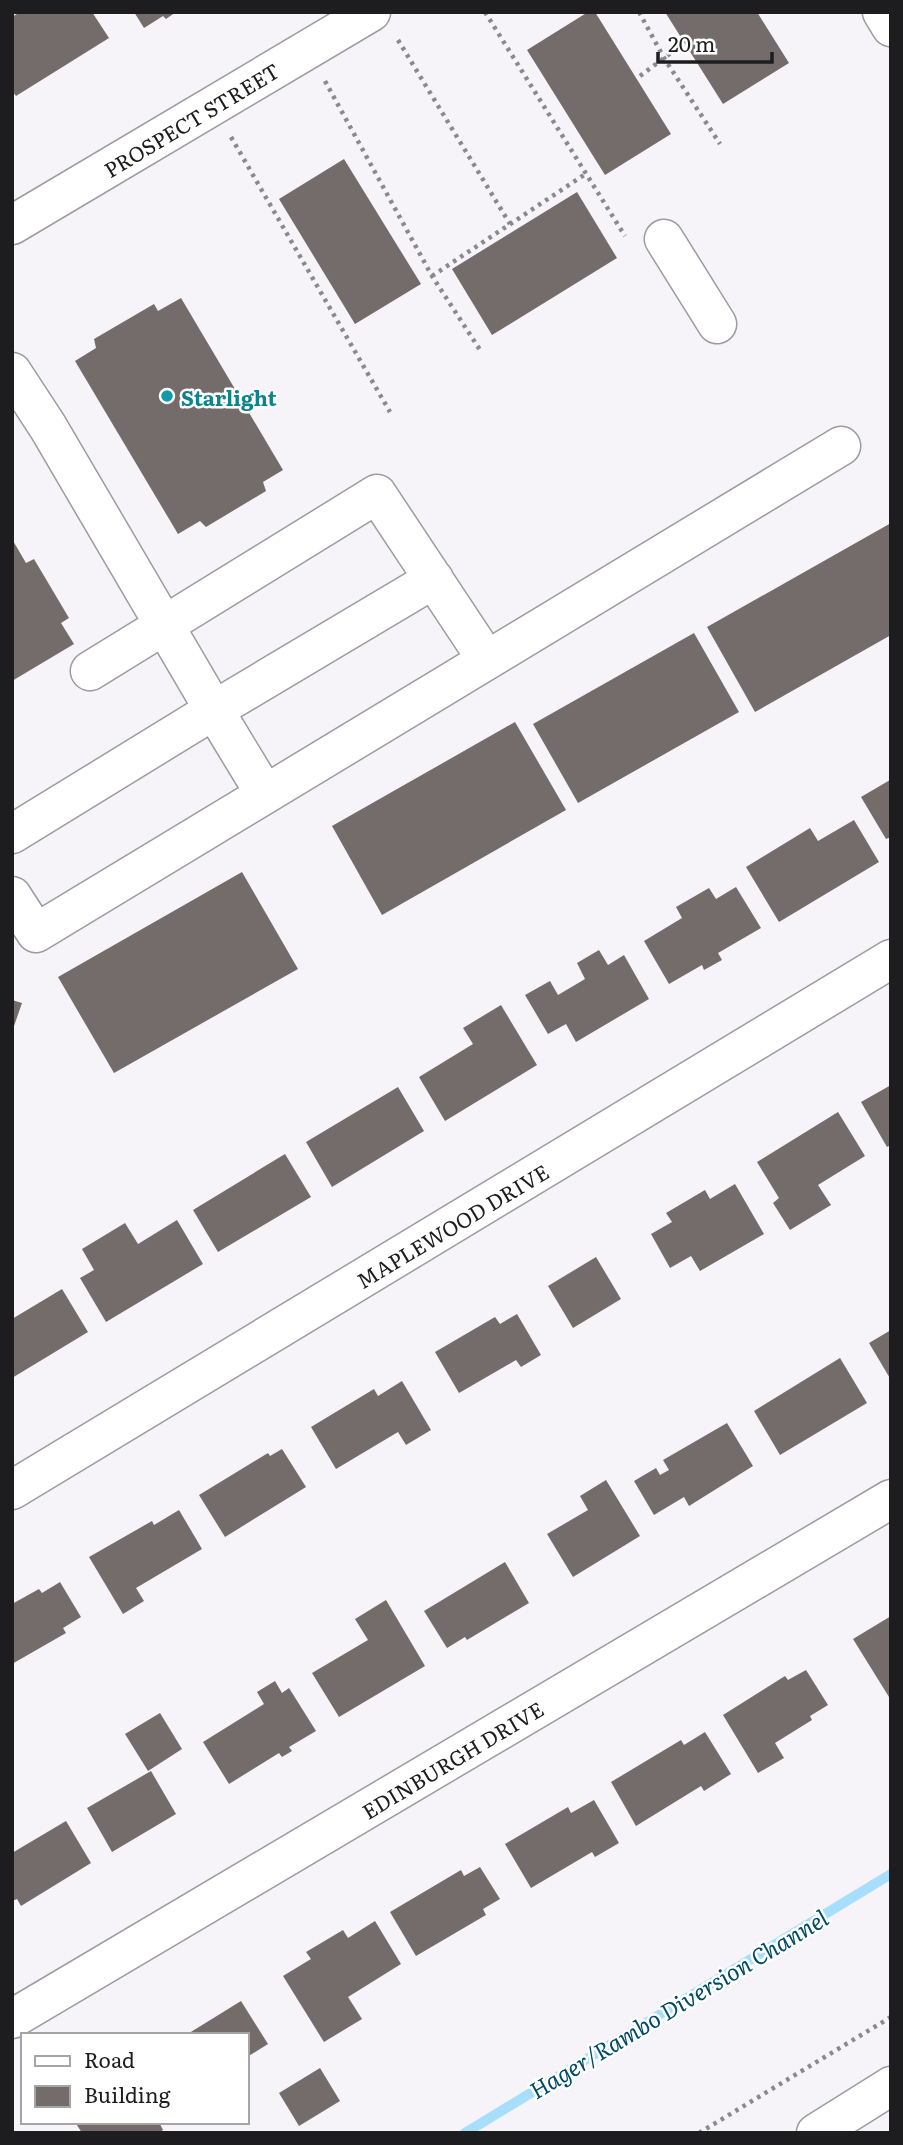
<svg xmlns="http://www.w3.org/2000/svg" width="903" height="2145" viewBox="0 0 903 2145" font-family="Literata,serif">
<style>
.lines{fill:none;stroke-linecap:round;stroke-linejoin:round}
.stream{stroke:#a7defb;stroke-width:10}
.building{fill:#736c6b}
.minor-casing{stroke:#9d9ba1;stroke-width:41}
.major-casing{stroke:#9d9ba1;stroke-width:41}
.path{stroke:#8b898d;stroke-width:4.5;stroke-dasharray:3.5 5;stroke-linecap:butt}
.minor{stroke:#fff;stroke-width:38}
.major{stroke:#fff;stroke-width:38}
.culture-dot{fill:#0f9aa8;stroke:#fff;stroke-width:2.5}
.labels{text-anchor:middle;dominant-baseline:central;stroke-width:5;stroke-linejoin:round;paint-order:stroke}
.street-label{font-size:21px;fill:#1d1d1f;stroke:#fff}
.culture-label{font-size:21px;font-weight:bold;fill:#0d838f;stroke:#fff;text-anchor:start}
.water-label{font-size:23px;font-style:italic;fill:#004b66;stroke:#fff}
</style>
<rect width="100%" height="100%" fill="#f6f3f9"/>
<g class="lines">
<path class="stream" d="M465,2133L891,1874"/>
</g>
<path class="building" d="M20,12H92L109,38L16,96L12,91V17Z
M134,12H176L166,19L163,16L144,28Z
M588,12H595L671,134L605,175L527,50Z
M665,12H757L789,63L723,104Z
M344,159L421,284L355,324L279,199Z
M577,192L617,258L492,335L452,269Z
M181,298L283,470L263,482L266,491L206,527L200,521L178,534L75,361L96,348L94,339L154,304L158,311Z
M891,523V635L755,712L707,627Z
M12,539L26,563L34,559L69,618L61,623L74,644L12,681Z
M694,633L739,712L578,803L533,724Z
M515,722L566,810L382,915L332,826Z
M890,780L891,837L886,839L861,797Z
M854,820L879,862L779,922L746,867L810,828L818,841Z
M242,872L298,969L114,1073L58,977Z
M736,887L761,928L718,953L722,960L704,970L702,965L669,984L644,941L682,918L676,907L709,888L716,899Z
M599,950L608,965L624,955L649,999L576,1042L566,1024L548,1034L525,995L550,981L558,995L585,979L577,963Z
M12,1000L22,1003L13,1029H12Z
M501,1005L537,1065L445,1121L419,1077L473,1044L463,1028Z
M891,1085V1145L887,1147L861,1102Z
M398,1087L424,1131L332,1187L306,1142Z
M838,1112L865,1156L818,1185L831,1205L790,1230L773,1203L779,1198L757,1162Z
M285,1154L311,1197L218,1252L193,1210Z
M735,1184L764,1234L700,1271L691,1256L670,1268L651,1234L672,1222L666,1213L705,1190L710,1199Z
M177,1220L203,1264L106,1322L80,1278L94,1270L82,1249L125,1223L138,1244Z
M596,1257L621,1299L573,1328L548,1286Z
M62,1289L88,1332L12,1378V1319Z
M517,1314L541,1355L521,1367L516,1360L459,1393L435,1352L495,1317L500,1324Z
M891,1330V1380L869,1343Z
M840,1358L867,1403L780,1455L754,1411Z
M402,1381L431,1430L406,1445L398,1432L336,1469L311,1427L374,1389L378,1396Z
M727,1423L753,1466L689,1506L684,1497L654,1515L634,1481L656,1468L660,1475L669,1470L663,1460Z
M282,1449L306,1487L225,1537L199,1495L268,1453L270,1456Z
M606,1480L640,1536L573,1577L547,1534L588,1510L580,1496Z
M179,1510L202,1549L136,1588L144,1601L123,1614L89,1557L152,1521L154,1525Z
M505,1562L529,1603L467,1640L465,1637L447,1648L424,1611Z
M60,1582L81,1617L63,1628L66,1633L12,1664V1604L39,1589L42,1593Z
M386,1600L425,1666L339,1717L312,1673L368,1640L355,1619Z
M891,1616V1696L889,1697L853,1639Z
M806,1670L828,1705L810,1716L812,1720L775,1743L784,1758L758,1773L723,1715L785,1676L788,1680Z
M275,1681L282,1693L289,1688L316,1731L289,1747L292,1751L282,1757L279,1753L229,1784L203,1742L264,1704L257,1692Z
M160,1713L182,1749L148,1771L125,1734Z
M705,1732L731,1774L704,1791L701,1786L636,1826L611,1782L681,1740L684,1745Z
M151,1771L176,1814L112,1852L87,1808Z
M594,1800L619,1843L595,1857L592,1852L531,1888L505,1844L568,1807L571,1813Z
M66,1821L91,1863L21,1906L17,1899L12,1901V1853Z
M480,1867L500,1899L483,1909L486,1915L416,1956L390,1912L461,1870L464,1876Z
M375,1921L401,1964L348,1997L362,2019L324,2042L283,1976L311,1959L306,1952L343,1930L348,1938Z
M241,2001L268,2044L247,2057V2035H186Z
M320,2068L340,2101L299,2126L279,2093Z
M75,2122H159L163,2130L158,2133H82Z"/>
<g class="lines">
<defs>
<path id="minor" d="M882,12L891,27
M12,225L371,12
M664,239L717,324
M12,372L48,427L214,710L12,834
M90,671L377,494L487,660
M265,794L214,710L434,579
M12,896L36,933L841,446
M12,1490L891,959
M12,2019L891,1499"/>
<path id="major" d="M816,2133L891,2086"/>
</defs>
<use href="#minor" class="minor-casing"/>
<use href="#major" class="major-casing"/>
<path class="path" d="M485,12L625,236
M639,12L664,58L720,144
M398,40L510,224
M640,76L680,46
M325,81L432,276L482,353
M231,137L390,412
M432,276L587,173
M699,2133L891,2017"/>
<use href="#minor" class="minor"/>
<use href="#major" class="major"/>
</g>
<circle class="culture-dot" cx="167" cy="396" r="7"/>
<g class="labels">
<g class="street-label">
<text transform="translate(191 119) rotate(-31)">PROSPECT STREET</text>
<text transform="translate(452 1225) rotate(-31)">MAPLEWOOD DRIVE</text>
<text transform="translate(452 1759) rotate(-31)">EDINBURGH DRIVE</text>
</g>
<g class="culture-label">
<text x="181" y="396">Starlight</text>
</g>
<g class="water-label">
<text transform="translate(678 2003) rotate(-31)">Hager/Rambo Diversion Channel</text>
</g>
</g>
<rect width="903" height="2145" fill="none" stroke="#1d1d1f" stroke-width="28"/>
<rect x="21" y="2033" width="228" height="91" fill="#ffffff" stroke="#a5a5a5" stroke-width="2"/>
<rect x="35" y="2056" width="35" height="10" fill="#ffffff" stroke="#a5a5a5" stroke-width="2"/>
<text x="84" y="2068" font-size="21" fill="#1d1d1f">Road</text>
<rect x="35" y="2086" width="35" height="21" fill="#736c6b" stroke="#a5a5a5" stroke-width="2"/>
<text x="84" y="2103" font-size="21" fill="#1d1d1f">Building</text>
<path d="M658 52v10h114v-10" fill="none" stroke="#1d1d1f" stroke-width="3.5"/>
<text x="668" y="52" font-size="21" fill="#1d1d1f" stroke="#ffffff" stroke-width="5" paint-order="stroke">20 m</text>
</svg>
